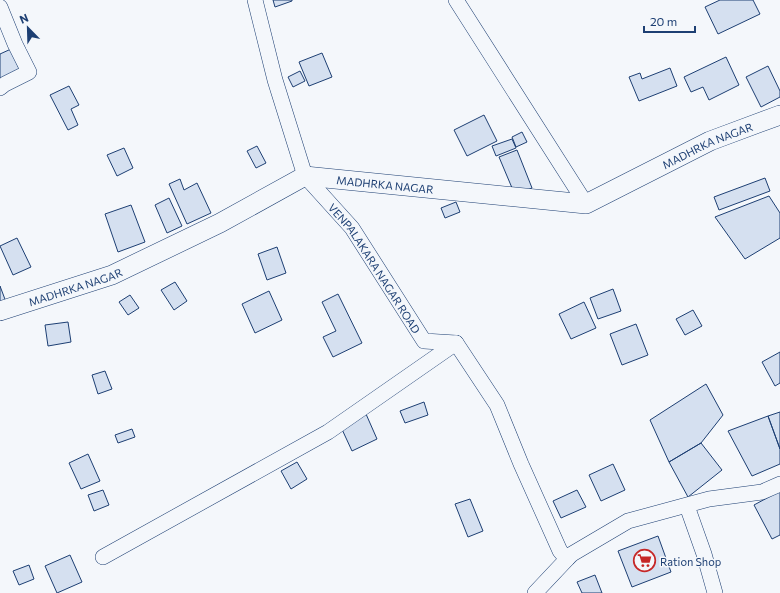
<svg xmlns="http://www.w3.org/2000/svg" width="780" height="593" viewBox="0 0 780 593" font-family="Commissioner,sans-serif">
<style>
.building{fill:#d5e0f0;stroke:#1d3f73}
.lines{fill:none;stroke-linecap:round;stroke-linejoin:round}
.minor-casing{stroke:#1d3f73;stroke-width:16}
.tertiary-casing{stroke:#1d3f73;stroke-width:20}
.minor{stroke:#f4f7fb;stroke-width:15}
.tertiary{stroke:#f4f7fb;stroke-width:19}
.labels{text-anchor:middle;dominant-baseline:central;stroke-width:3;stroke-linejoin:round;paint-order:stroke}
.street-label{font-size:11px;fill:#1d3f73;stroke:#f4f7fb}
.poi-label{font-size:11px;fill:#1d3f73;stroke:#f4f7fb;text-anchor:start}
</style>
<rect width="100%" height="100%" fill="#f4f7fb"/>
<path class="building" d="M273,0H292V1L275,7Z
M720,0H753L760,14L718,34L705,7Z
M11,49L21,73L0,83V54Z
M322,53L332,77L309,86L299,62Z
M726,57L739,85L709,100L703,87L691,92L684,77Z
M768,66L780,91V97L761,107L746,77Z
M670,68L677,86L639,101L629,77L640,73L642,79Z
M300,71L305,81L293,87L288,77Z
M69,86L79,105L71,109L78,125L68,130L50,95Z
M484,115L497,141L467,156L454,130Z
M522,132L527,142L516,147L512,137Z
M512,139L516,148L496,156L492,146Z
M257,146L266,163L256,168L247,151Z
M124,148L133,168L117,176L107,155Z
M517,150L532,188L515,195L499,157Z
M765,178L770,191L719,210L714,197Z
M180,179L184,190L197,183L211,213L187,224L169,184Z
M769,196L780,213V238L745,259L715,217Z
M169,198L182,226L167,233L155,205Z
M456,202L460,212L445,218L441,208Z
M131,205L145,242L118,252L105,214Z
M17,238L31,267L13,275L0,246Z
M277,247L286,273L267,280L258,254Z
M175,282L187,301L174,310L161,290Z
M0,286L6,302L0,305Z
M613,289L621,311L598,319L590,298Z
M269,291L282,320L255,333L242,304Z
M338,294L362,343L333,357L323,337L336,331L322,302Z
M130,295L139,308L128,315L119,302Z
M584,302L596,328L571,339L559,314Z
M693,310L702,326L685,335L676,319Z
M68,322L71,342L48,346L45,325Z
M636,324L648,355L622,365L610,334Z
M780,352V383L775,386L762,362Z
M105,371L112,389L98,394L92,375Z
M706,384L723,415L701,443L669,462L650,420Z
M424,402L428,415L405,423L400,411Z
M780,412V449L768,416Z
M366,414L377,439L352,451L340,425Z
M768,416L780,449V464L752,476L728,431Z
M132,429L135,437L118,443L115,435Z
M701,443L722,470L688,497L669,462Z
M88,454L100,481L81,489L69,463Z
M297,462L307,479L291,489L281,471Z
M613,464L625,490L601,501L589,475Z
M103,490L109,505L94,511L88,495Z
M577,490L586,507L561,518L553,501Z
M780,491V535L772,539L754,505Z
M470,499L483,531L468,537L455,504Z
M658,536L671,572L632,587L618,551Z
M70,555L82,582L57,593L45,566Z
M29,565L34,579L19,585L13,571Z
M595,575L602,593H582L577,582Z"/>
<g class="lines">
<defs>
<g id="minor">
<path id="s1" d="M255,0L275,80L305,176L352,228L424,341L456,343L497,405L521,464L560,551L567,559L572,554L628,521L709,499L762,492L780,484"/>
<path d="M456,0L586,204"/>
<path d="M0,7L15,44L29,72L5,84L0,88"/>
<path d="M687,506L704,554L715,593"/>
<path d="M103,557L328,432L456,343"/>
<path d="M535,593L567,559"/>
</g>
<g id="tertiary">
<path id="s2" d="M0,311L112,275L220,223L305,176L586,204L710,141L780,115"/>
</g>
</defs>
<use href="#minor" class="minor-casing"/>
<use href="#tertiary" class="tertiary-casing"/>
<use href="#minor" class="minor"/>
<use href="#tertiary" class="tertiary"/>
</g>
<defs>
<symbol id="supermarket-ring" viewBox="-11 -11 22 22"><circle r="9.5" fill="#f4f7fb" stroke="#c62828" stroke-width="1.5"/><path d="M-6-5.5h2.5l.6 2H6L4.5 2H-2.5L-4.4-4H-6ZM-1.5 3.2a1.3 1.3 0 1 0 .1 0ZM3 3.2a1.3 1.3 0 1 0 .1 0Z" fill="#c62828"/></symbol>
</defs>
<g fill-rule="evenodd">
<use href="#supermarket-ring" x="632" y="548" width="25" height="25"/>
</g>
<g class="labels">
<g class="street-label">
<text stroke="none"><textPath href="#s2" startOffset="752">MADHRKA NAGAR</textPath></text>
<text stroke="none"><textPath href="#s2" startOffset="415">MADHRKA NAGAR</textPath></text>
<text stroke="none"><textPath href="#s1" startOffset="299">VENPALAKARA NAGAR ROAD</textPath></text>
<text stroke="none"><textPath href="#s2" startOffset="79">MADHRKA NAGAR</textPath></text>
</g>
<g class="poi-label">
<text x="660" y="561">Ration Shop</text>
</g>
</g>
<g transform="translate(28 28) rotate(337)" stroke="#f4f7fb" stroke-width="3" paint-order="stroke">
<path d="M0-3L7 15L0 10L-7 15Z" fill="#1d3f73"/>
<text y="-6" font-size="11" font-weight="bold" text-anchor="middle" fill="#1d3f73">N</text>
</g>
<path d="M644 26v6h51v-6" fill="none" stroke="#1d3f73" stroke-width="2"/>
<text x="650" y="26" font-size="12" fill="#1d3f73" stroke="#f4f7fb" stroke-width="3" paint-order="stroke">20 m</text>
</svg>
